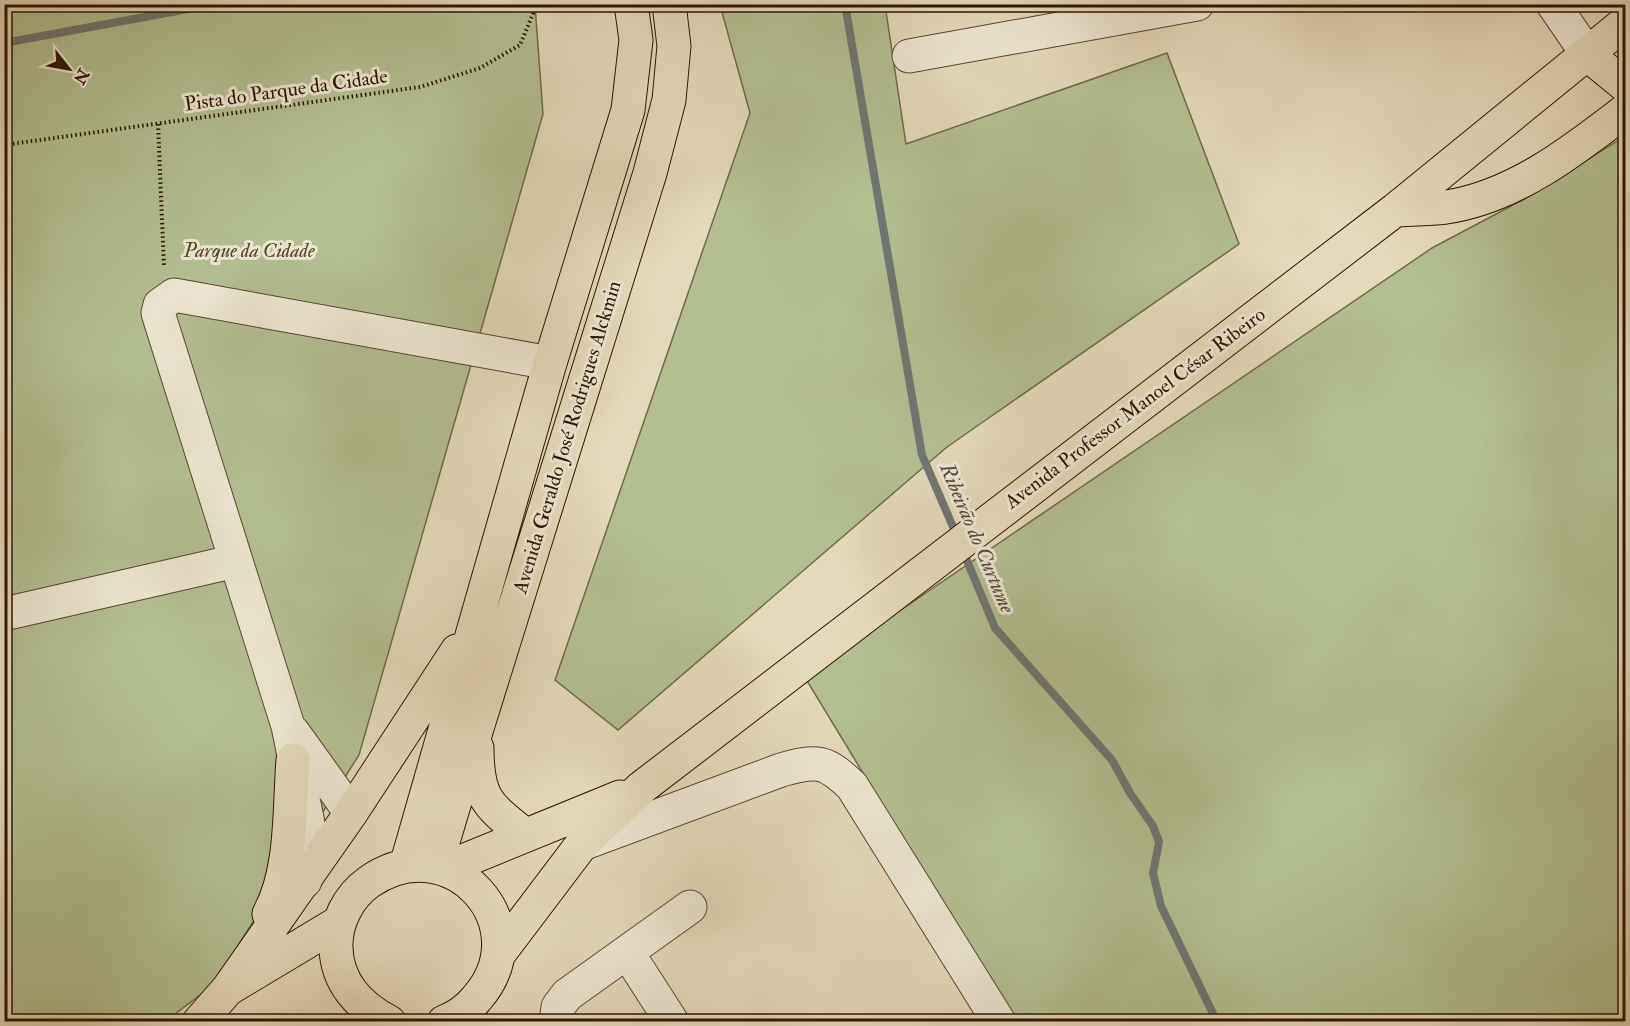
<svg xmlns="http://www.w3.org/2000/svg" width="1630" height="1026" viewBox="0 0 1630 1026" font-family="'IM FELL Double Pica',serif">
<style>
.green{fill:#b3bf91;stroke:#706a4a;stroke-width:1.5}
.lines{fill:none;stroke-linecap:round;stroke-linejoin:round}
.stream{stroke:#707672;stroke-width:8}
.minor-casing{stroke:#5b4530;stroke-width:35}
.major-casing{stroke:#2d1402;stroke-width:35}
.path{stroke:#2d1402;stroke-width:4;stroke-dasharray:1.5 3;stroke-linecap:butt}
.minor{stroke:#ede6d2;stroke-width:33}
.major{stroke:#e4d9ba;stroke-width:33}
.labels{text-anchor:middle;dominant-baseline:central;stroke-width:6;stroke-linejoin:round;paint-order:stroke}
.street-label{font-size:20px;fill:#2d1402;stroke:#ede6d2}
.park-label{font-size:20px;font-style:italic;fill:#55472d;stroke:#ede6d2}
.water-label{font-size:21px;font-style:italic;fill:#544d43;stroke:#ede6d2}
</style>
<rect width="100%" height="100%" fill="#e4d9ba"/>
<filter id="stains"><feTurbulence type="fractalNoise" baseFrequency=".00333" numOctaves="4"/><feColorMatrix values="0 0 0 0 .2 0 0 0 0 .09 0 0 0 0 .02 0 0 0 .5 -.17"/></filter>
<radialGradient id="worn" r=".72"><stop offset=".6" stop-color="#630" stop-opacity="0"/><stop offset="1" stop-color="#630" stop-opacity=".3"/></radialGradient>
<path class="green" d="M5,5H535L543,114L359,755L213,985L166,1021L5,1022Z
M720,5H885L906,144L1167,53L1239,244L947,447L618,730L555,680L750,113Z
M1625,136V1021H1014L804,676L1432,248L1528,197Z"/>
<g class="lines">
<path class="stream" d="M845,4L922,455L957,536
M4,43L215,4
M963,551L995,628L1112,760L1130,793L1153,826L1159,842L1153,873L1161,906L1217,1022"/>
<defs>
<path id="minor" d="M1553,4L1588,55
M909,56L1197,4
M4,614L236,561
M293,732L351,813
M582,844L781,770C817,760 825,760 852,786L999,1022
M305,881L308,823L288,726L158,313L160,305L174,295L550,363
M627,952L672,1022
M556,1022L558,1007L567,995L690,907"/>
<path id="major" d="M1588,55L1626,86
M1395,210C1412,209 1429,209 1446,207C1514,197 1573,151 1626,110
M477,748C477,798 487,805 525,835
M436,865L477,728L650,173L669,100L674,46L669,4
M406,866L550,363L628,110L636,40L631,4
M446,868L620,797
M269,914C293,870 289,809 293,760
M498,955L582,844L641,788L1395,210L1626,22
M228,989L351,813L457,651
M199,1022L228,989L338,923
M389,1022C360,1007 337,983 336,948C335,922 349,896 369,882C450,825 541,925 477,998C469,1008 457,1017 444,1022"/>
</defs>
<use href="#minor" class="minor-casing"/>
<use href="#major" class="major-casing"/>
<path class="path" d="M158,124L164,267
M4,145L420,87L480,68L520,45L537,4"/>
<use href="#minor" class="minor"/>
<use href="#major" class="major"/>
</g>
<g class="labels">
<g class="street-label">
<text transform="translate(286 90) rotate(-8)">Pista do Parque da Cidade</text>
<text transform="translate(1135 408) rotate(-37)">Avenida Professor Manoel César Ribeiro</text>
<text transform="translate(567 437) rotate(-73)">Avenida Geraldo José Rodrigues Alckmin</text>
</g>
<g class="park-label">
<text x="249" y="250">Parque da Cidade</text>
</g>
<g class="water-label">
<text transform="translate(977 538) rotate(67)">Ribeirão do Curtume</text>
</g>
</g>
<rect width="1630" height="1026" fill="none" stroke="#e4d9ba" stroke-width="24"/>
<rect x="6" y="6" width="1618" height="1014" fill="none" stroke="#2d1402" stroke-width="3"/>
<rect x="12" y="12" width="1606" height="1002" fill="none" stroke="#2d1402" stroke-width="1.5"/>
<g transform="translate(69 69) rotate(121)" stroke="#ede6d2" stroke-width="4.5" paint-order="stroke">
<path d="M0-4.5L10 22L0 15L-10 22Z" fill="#2d1402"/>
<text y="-9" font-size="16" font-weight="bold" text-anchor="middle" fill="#2d1402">N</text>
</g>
<rect width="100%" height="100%" filter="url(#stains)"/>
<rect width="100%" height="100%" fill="url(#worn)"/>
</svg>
